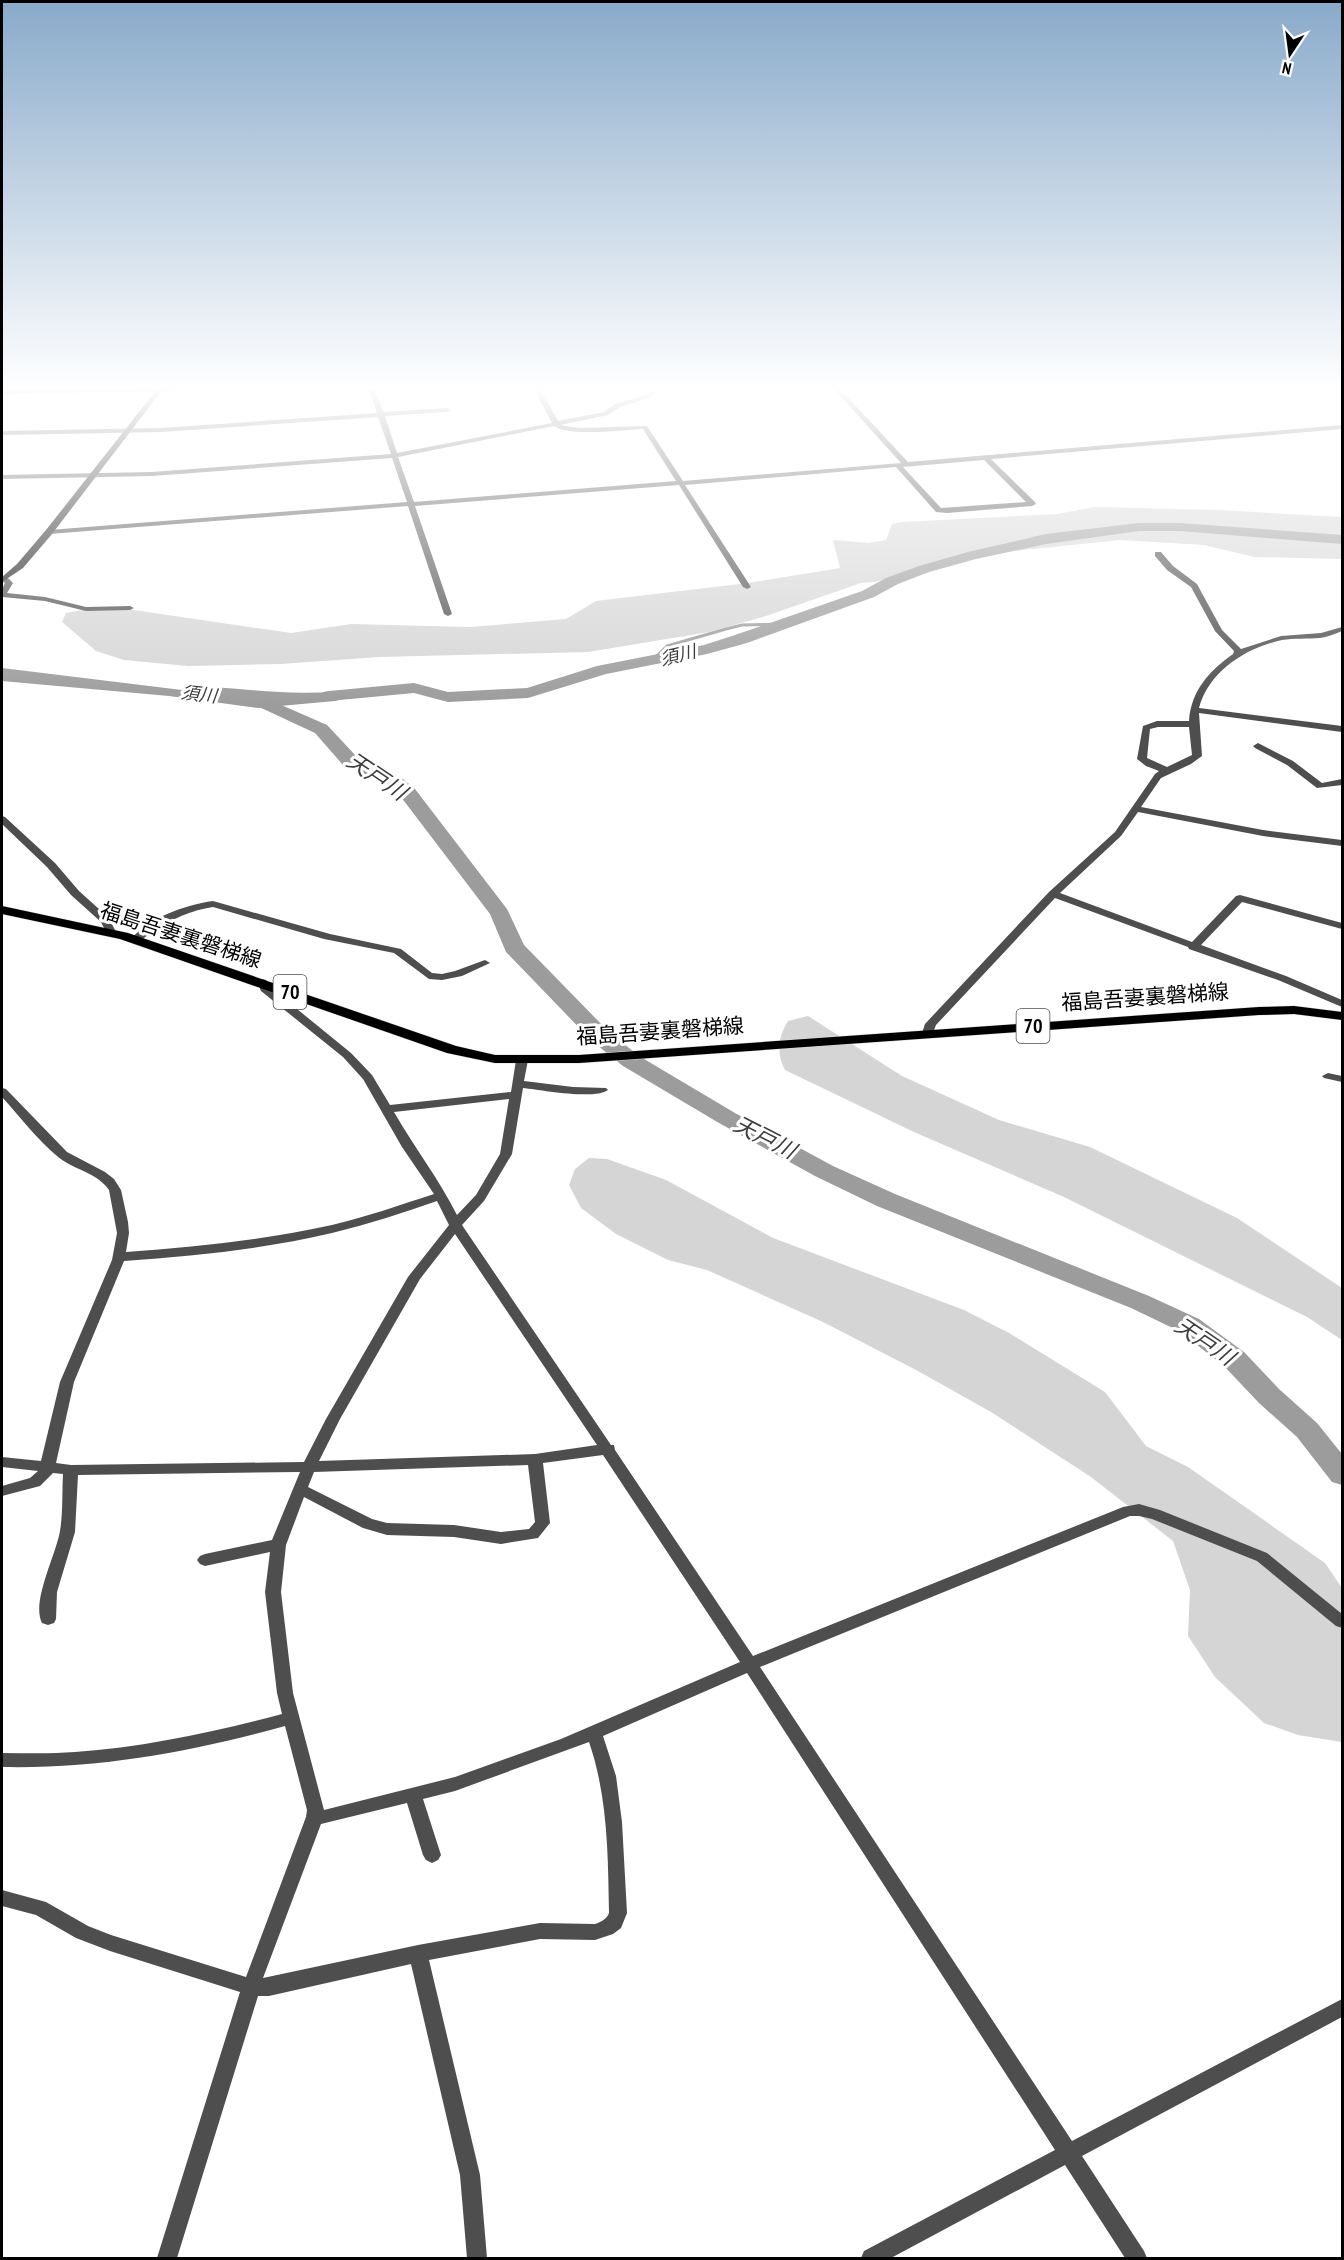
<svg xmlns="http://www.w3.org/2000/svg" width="1344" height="2260" viewBox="0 0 1344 2260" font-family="'PT Sans Narrow','Noto Sans JP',sans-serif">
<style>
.green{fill:#d5d5d5}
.water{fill:#9c9c9c}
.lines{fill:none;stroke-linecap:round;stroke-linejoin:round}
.stream{stroke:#9c9c9c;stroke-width:3}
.river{fill:#9c9c9c;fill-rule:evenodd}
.primary-casing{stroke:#dbdbdb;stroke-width:1}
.street{fill:#4e4e4e;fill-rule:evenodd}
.secondary{fill:#1b1b1b;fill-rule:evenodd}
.primary{fill:#000;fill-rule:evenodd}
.labels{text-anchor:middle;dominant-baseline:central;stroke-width:6;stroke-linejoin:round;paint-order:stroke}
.far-water-label{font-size:18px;font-style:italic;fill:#3d3d3d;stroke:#fff}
.shield{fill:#fff;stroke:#4c4c4c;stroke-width:1.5}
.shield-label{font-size:20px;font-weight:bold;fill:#000}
.street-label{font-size:21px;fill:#000;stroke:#fff}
.water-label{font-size:22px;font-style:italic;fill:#3d3d3d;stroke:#fff}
</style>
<rect width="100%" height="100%" fill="#fff"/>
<path class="green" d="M1095,507L1219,510L1342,517V559L1254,557L1204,545L1120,540L975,555L875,582L861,583L763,617L709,632L588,652L379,657L281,664L188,666L124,660L96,651L62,622L66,613L83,610L127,609L291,633L351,624L470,627L566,619L596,601L748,583L840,568L833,540L869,543L886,540L892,524L902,522L1057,514Z
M808,1016L902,1076L999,1120L1090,1147L1237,1218L1342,1288V1340L1307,1317L1064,1197L914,1132L785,1070C776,1053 778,1037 788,1021Z
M589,1158L607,1159L666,1180L773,1238L964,1310L1009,1333L1105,1392L1146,1446L1188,1467L1325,1563L1342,1588V1742L1298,1735L1264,1723L1215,1677L1188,1636L1190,1590L1173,1541L1091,1477L991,1412L918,1371L823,1322L707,1270L668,1260L616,1234L581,1208L569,1185L575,1169Z"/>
<path class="water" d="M2,668L182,690C215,684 246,691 279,692C308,694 337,691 367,693L335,701L258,708L169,696L2,681Z"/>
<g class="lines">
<path class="stream" d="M654,659L667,646L726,629L742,625L785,624"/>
<path class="river" d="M1139,523H1180L1342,535V544L1180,531H1139L1046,544L976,559L929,572L898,584L874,597L747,643L707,654L606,674L528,698L448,702L414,693L329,701L323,700L320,696L323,692L329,691L414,683L448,692L527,688L597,666L704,645L735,635L862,591L886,578L919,566L968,552L1046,534Z
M263,697L327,725L357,757L403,779L415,789L507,909L524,945L608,1031L639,1056L735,1113L833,1166L895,1194L1149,1296L1199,1319L1244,1352L1279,1389L1317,1423L1342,1454V1485L1332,1482L1297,1437L1259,1403L1224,1366L1179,1331L1131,1308L877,1206L815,1176L719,1123L623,1066L592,1041L506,952L490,914L401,797L389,787L343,765L315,733L257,706L254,702L257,698Z"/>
<defs>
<path id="primary" d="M2,906L128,933L456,1046L495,1055H579L1259,1007L1294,1006L1342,1012V1020L1294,1014L1259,1015L579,1063H495L447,1053L120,939L2,914Z"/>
</defs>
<use href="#primary" class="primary-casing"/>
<path class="street" d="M81,389H179L176,391L2,394V390Z
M369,389H375L383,412L447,408L450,410L447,412L385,416L397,453L552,423L534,389H540L558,421L604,412L615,404L645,395L655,389H661L650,398L620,407L608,415L560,425L579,428L647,426L683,481L901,463L834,389H840L908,462L1342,425V429L991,459L1035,502L1036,504L1032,506L947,513L936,512L896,467L685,485L751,587L747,589L743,587L679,485L415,506L452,614L448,616L444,614L408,506L49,534L45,532L49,530L407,502L392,458L152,476L2,479V475L152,472L391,454L378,417L161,432L2,435V431L161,428L377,413ZM554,426C568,437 624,430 643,429L676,481L414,502L398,457ZM984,460L1026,502L941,508L903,467Z
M1155,552H1161L1173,566L1197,584L1222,630L1241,649L1281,636L1321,633L1342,627V631C1335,634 1327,637 1320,638C1307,639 1294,638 1282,640C1246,648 1209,671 1199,708L1342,726V732L1199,713L1202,756L1191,764L1161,778L1141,807L1263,830L1342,840V846L1263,836L1138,812L1121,836L1060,893L1192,942L1236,896L1240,895L1342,923V929L1242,902L1201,945L1286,976L1342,1000V1007L1278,980L1189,949L1188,947L1055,898L936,1025L932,1035H924L922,1033L925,1024L939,1009L1049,892L1115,832L1155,774L1159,771L1146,766L1137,759L1143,726L1157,721H1189C1191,691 1209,671 1233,654L1234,651L1215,631L1191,587L1167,570L1155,556ZM1158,727H1189L1192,755L1167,767L1147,758L1150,729Z
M2,577H7L13,583L7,593L45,597L86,607L130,606L134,608L130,610L86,611L45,601L2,597V589L5,583L2,581Z
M1258,743L1293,761L1322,783L1342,779V785L1317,788L1287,765L1255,748L1253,746Z
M2,816L5,817L55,863L79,891L109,918L116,932L115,934H107L101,922L71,895L47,867L2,824Z
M213,901L330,934L401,949L432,973L442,974L455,971L485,960L490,963L462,976L442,980L429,979L394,953L324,939L213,907C192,910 172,919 155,930C148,934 142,941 135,943L130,940C149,918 184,905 213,901Z
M262,979L266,980L270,987L351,1053L372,1075L390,1105L511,1092L516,1060L522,1057L528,1060L524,1081L573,1087L606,1088L608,1090C595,1100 541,1090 523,1088L512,1154L484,1201L462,1225L611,1445H614L615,1450L753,1656L1123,1507L1139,1504L1160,1510L1267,1553L1342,1614V1628L1336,1626L1257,1561L1152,1519L1139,1516H1130L760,1667L1072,2141L1342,1999V2017L1082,2156L1144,2251L1147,2258H1125L1065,2165L891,2258H861L864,2251L1055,2150L747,1673L603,1736L616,1776L622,1822L627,1913L621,1928L613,1934L595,1940L540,1939L429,1960L480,2175L487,2258H467L460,2175L411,1964L269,1996H258L177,2258H157L240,1992L110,1951L76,1938L36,1915L2,1906V1890L46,1902L88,1926L111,1935L246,1977L306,1817L307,1810L285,1726C191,1752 99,1769 2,1767V1753C26,1753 50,1754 75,1752C145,1747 214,1732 282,1714L277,1693L265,1592L270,1552L205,1566L200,1564L197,1560L200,1556L205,1554L272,1540L300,1472L78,1475L75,1532L57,1592L56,1619L54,1623L48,1625L42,1623C31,1602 56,1555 60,1531C63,1513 62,1493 63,1474L53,1473L40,1486L2,1496V1486L30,1478L38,1471L2,1467V1457L41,1461L60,1382L112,1260L117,1233L109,1190C97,1172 73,1170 57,1156C37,1139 20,1117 2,1097V1088L6,1089L67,1152L105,1172L114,1179L121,1190L128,1222L129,1233L126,1252C195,1247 264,1240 332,1225C366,1217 400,1205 434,1194L402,1147L363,1079L343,1057L261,991L257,982ZM509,1099L500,1154L476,1195L457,1215C439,1179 414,1147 394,1112ZM437,1201L449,1225L408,1277L326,1419L304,1462L71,1465L56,1463L74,1382L124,1261C194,1256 264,1249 332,1233C368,1224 403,1213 437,1201ZM455,1234L597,1445L535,1454L319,1461L340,1419L420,1279ZM603,1455L740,1662L561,1739L455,1777L324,1810L293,1693L281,1592L286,1545L304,1497L363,1528L387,1535L454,1537L501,1544L538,1538L550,1523L543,1463ZM528,1465L535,1522L529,1529L501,1532L454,1525L387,1523L372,1519L308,1487L314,1472ZM589,1742C608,1797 608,1856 609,1913C607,1919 601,1922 595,1924L540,1923L418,1945L263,1978L321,1824L407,1803L423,1855L426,1860L432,1863L438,1860L441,1855L423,1799L455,1791Z
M1328,1073L1342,1076V1082L1324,1078L1322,1076Z"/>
<path class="secondary" d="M157,389H163L52,534L23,568L2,582V577L17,564L46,530Z"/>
<use href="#primary" class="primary"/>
</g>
<linearGradient id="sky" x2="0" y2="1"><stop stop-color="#89aaca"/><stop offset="0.55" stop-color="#fff"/><stop offset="1" stop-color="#fff" stop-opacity="0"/></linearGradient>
<rect width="1344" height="705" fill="url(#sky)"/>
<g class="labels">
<g class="far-water-label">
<text transform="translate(678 655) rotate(-14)">須川</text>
<text transform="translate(199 694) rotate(6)">須川</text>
</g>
<g class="shield">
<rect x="273.5" y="975" width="33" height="34" rx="4.5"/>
<rect x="1016.5" y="1009" width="33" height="34" rx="4.5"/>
</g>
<g class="shield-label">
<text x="290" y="992">70</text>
<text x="1033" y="1026">70</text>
</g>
<g class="street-label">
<text transform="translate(181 935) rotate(18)">福島吾妻裏磐梯線</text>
<text transform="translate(1145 997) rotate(-4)">福島吾妻裏磐梯線</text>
<text transform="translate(660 1031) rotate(-4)">福島吾妻裏磐梯線</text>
</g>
<g class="water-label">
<text transform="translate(377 776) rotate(34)">天戸川</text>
<text transform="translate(765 1137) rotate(27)">天戸川</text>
<text transform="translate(1205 1341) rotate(34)">天戸川</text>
</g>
</g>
<rect width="1344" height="2260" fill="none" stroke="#000000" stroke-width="6"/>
<g transform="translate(1290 54) rotate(193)" stroke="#ffffff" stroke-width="4.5" paint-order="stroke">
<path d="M0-4.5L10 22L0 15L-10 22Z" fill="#000000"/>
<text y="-9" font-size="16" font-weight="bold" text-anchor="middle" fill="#000000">N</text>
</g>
</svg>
